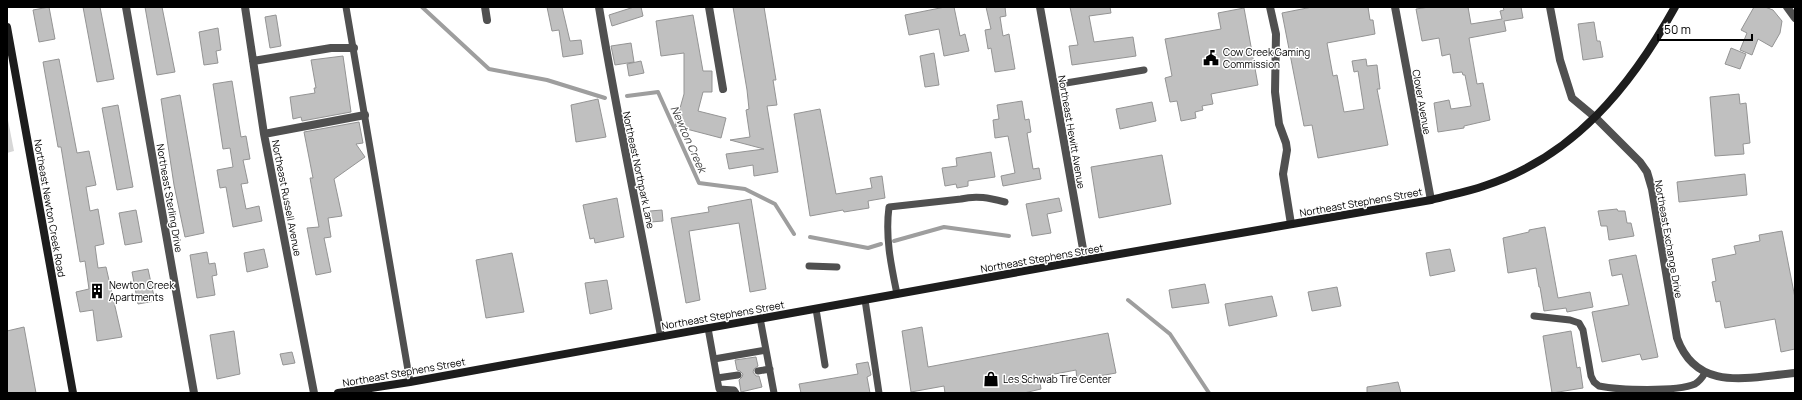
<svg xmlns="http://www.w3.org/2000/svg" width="1802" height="400" viewBox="0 0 1802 400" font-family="Manrope,sans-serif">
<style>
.green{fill:#d7d7d7}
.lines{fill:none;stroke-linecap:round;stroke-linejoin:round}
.stream{stroke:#9e9e9e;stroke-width:4}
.building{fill:#c0c0c0;stroke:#949494}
.lane{stroke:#505050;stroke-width:7}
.street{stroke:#505050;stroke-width:8}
.secondary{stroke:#1d1d1d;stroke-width:8}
.labels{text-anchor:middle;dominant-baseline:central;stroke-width:3;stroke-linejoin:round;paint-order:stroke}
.poi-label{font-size:10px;fill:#000;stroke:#fff;text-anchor:start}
.street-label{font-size:10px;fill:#000;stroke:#fff}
.water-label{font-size:11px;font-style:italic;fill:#3f3f3f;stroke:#fff}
</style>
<rect width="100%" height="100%" fill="#fff"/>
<path class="green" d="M7,115L14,151L7,153Z"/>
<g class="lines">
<path class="stream" d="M422,7L489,69L547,80L605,98
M627,96L658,92L699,183L745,189L775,204L794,234
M810,237L868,248L881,244
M894,241L944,227L1009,236
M1128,300L1170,334L1209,393"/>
</g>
<path class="building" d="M49,7L55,39L39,42L33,10Z
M83,7H100L114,79L97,82Z
M145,7H162L175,72L157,75Z
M547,7H562L570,41L581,40L583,54L563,57L559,30L552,31Z
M634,7H641L643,16L612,26L609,15Z
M733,7H764L776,80H773L777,105L767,106L778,172L754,176L753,165L729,169L726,154L764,149L730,140L750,137L746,110L749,109L747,90Z
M945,7H954L960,36L965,34L969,51L944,56L939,29L909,35L905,15Z
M986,7H1005L1006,16L1000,17L1003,36L1009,34L1015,69L995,72L991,48L988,49L985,30L991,29Z
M1070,7H1110L1111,13L1089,16L1094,42L1133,37L1136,56L1072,65L1069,46L1078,45Z
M1312,7H1368L1370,20H1373L1375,34L1327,43L1333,76L1337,75L1344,112L1364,109L1358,71L1354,72L1352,61L1366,59L1367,66L1377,65L1380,89H1377L1388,145L1318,158L1312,125L1304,126L1282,13Z
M1429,7H1468L1471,24L1502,19L1500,11L1504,10L1503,7H1521L1523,18L1504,21L1506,31L1469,38L1477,84L1483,83L1490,120L1464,126V128L1438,132L1434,103L1449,100L1451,109L1471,106L1465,75H1463L1462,72L1453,73L1450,54L1442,56L1439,38L1422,41L1416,9Z
M1754,7H1765L1773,10L1782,21L1780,33L1772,47L1758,39L1752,55L1740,50L1747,33L1741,30Z
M1244,8L1258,85L1211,94L1213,104L1202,106L1203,110L1195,112L1196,118L1181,121L1177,101L1170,102L1165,78L1172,76L1165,39L1221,29L1218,13Z
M276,15L281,46L270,48L265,17Z
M693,15L703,71H712V92H703L698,111L726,118L721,138L675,126L684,94V53L661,56L656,21Z
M1594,22L1597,41H1600L1603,57L1583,60L1578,24Z
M218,28L221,50L216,51L218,63L204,65L199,32Z
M631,43L634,62L615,65L611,46Z
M1731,48L1746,54L1740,69L1725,64Z
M934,53L939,85L925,87L920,56Z
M343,56L351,112L302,121L301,117L293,119L290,97L315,93L314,88H316L311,60Z
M59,59L77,153L89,151L96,185L86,187L90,211L98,209L104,244L95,246L98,268L106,267L122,337L97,341L93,310L80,312L76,292L89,289L85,261L80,262L61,147H58L43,62Z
M641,61L644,73L629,76L627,64Z
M232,81L241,137L246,136L250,159L243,160L248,183L241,184L246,209L259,206L262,221L233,227L226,187L220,188L217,170L233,167L230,148L223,149L213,84Z
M1739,94L1740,104L1746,103L1750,143L1743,144L1744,154L1715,156L1710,97Z
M180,95L204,233L185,237L174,185L161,99Z
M598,99L606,137L576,142L571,105Z
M1022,101L1025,120L1029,119L1031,132L1027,133L1033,169L1039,168L1041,179L1003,186L1001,176L1015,173L1008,136L995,138L993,120L999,119L997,105Z
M1152,102L1156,121L1120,129L1116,109Z
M118,105L133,187L117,190L102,108Z
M820,109L836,194L872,188L870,178L882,176L885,198L868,201L869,208L844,212L843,210L810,216L794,114Z
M359,122L363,143L356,144L365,157L334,179L342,216L328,218L331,237L324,238L331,272L316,275L307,228L319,227L310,178H313L304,132Z
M991,152L995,177L968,181V186L957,188L956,184L945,186L942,168L957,166L956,158Z
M1162,155L1171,204L1099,218L1091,167Z
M1745,174L1747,195L1679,202L1677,182Z
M617,198L624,237L595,243L594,238L590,239L583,205Z
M1059,198L1062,211L1047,214L1051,233L1032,236L1026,204Z
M751,199L766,289L750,292L739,223L689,231L700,300L686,303L671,218L709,212L708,207Z
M1617,209L1618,211H1625L1627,223H1631L1634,236L1609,240L1607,226H1601L1598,211Z
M136,210L142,242L125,245L119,213Z
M662,210L663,221L651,222L650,211Z
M1545,227L1558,298L1590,292L1593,307L1567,312L1566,308L1544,311L1540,287H1539L1536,268L1508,273L1503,238L1529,232V230Z
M1782,231L1795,298V349L1781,352L1775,319L1725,328L1720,301L1716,302L1712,282L1716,281L1712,259L1736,254L1734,246L1760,241L1759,235Z
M264,249L268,267L247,272L244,253Z
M1450,249L1455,271L1430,276L1426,253Z
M207,252L209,264L215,263L217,275L212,276L215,295L197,298L190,255Z
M512,253L524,312L486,318L476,260Z
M1636,255L1658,357L1642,360L1640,354L1602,362L1592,312L1629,305L1622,274L1612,276L1609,260Z
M148,269L155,301L138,304L132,272Z
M607,280L612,309L590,314L585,283Z
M1205,284L1209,303L1172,308L1169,290Z
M1337,287L1341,306L1312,311L1308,292Z
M1272,296L1277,316L1229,326L1225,304Z
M24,327L36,393H7V331Z
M922,327L928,367L1108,333L1116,373L1077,380L1076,370L1039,377L1041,389L1024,393H945L944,386L911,392L902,331Z
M234,331L240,374L217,379L210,335Z
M1571,331L1577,368L1580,367L1583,388L1552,393L1543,336Z
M292,352L295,363L283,365L280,354Z
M756,357L758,366L754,369L753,372L756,376H759L762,387L741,392L739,380L742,377L743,374L740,371L737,370L735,360Z
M868,362L871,375L867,377L870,393H801L799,384L858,374L856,364Z
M1398,382L1401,393H1367V387Z"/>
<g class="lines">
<path class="lane" d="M346,7L410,382
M1054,85L1144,70
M809,266L837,267
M897,294C891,265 885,237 889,207L961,199C977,195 989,198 1005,202
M865,300L879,393
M816,309L825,365
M1534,316L1570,320L1579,323L1583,330L1591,376L1594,382L1599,386C1618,390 1677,392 1695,384C1700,381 1702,378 1705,373
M708,328L719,389L734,390L736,393
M766,350L774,393
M714,359L766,350L760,318
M758,371L770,369
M717,378L738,375"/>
<path class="street" d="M126,7L194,393
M245,7L264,134L314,393
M485,7L487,20
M599,7C617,117 641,227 661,336
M709,7L723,89
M1040,7L1085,260
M1270,7L1276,34L1275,92L1279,124L1286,143L1287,150L1283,174L1291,224
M1395,7L1431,200
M1550,7L1560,60L1572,98L1596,118L1640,162L1647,172L1652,189L1677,338C1697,393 1749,377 1795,373
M1787,7L1795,18
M253,61L331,48H354
M264,134L365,115"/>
<path class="secondary" d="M7,27L73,393
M338,393L410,382L1085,260L1431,200C1449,195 1467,192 1484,186C1574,157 1631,86 1675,7"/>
</g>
<defs>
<symbol id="civic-bare" viewBox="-9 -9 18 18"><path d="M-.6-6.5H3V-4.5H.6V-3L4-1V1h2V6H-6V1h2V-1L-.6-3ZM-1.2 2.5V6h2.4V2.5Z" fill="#000" stroke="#fff" stroke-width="2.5" paint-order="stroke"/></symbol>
<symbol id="building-bare" viewBox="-9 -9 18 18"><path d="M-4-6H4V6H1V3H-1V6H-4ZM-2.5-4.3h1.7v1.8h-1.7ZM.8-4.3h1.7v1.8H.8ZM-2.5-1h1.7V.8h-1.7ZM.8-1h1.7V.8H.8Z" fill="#000" stroke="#fff" stroke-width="2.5" paint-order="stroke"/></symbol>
<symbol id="shop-bare" viewBox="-9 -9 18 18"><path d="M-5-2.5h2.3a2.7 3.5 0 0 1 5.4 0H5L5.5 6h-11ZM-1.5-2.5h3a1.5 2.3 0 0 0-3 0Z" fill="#000" stroke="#fff" stroke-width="2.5" paint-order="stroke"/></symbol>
</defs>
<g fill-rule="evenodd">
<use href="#civic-bare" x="1200" y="47" width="22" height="22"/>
<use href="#building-bare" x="86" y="280" width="22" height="22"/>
<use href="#shop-bare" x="980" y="368" width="22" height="22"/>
</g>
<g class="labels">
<g class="poi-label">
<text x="1223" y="52">Cow Creek Gaming<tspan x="1223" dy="12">Commission</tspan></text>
<text x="109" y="285">Newton Creek<tspan x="109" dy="12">Apartments</tspan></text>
<text x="1003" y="379">Les Schwab Tire Center</text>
</g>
<g class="street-label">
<text transform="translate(1422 102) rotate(80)">Clover Avenue</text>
<text transform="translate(1072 132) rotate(80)">Northeast Hewitt Avenue</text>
<text transform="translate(639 170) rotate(78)">Northeast Northpark Lane</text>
<text transform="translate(170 198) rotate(80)">Northeast Sterling Drive</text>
<text transform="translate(287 198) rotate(79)">Northeast Russell Avenue</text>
<text transform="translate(1361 202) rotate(-10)">Northeast Stephens Street</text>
<text transform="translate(50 208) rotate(80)">Northeast Newton Creek Road</text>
<text transform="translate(1669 239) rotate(80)">Northeast Exchange Drive</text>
<text transform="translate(1042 258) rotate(-10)">Northeast Stephens Street</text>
<text transform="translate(723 315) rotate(-10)">Northeast Stephens Street</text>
<text transform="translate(404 372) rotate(-10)">Northeast Stephens Street</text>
</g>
<g class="water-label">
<text transform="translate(689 139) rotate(66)">Newton Creek</text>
</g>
</g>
<rect width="1802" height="400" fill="none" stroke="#000000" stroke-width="16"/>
<path d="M1658 34v6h94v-6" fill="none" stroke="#000000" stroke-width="2"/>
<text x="1664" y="34" font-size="12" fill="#000000" stroke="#ffffff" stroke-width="3" paint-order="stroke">50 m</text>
</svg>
